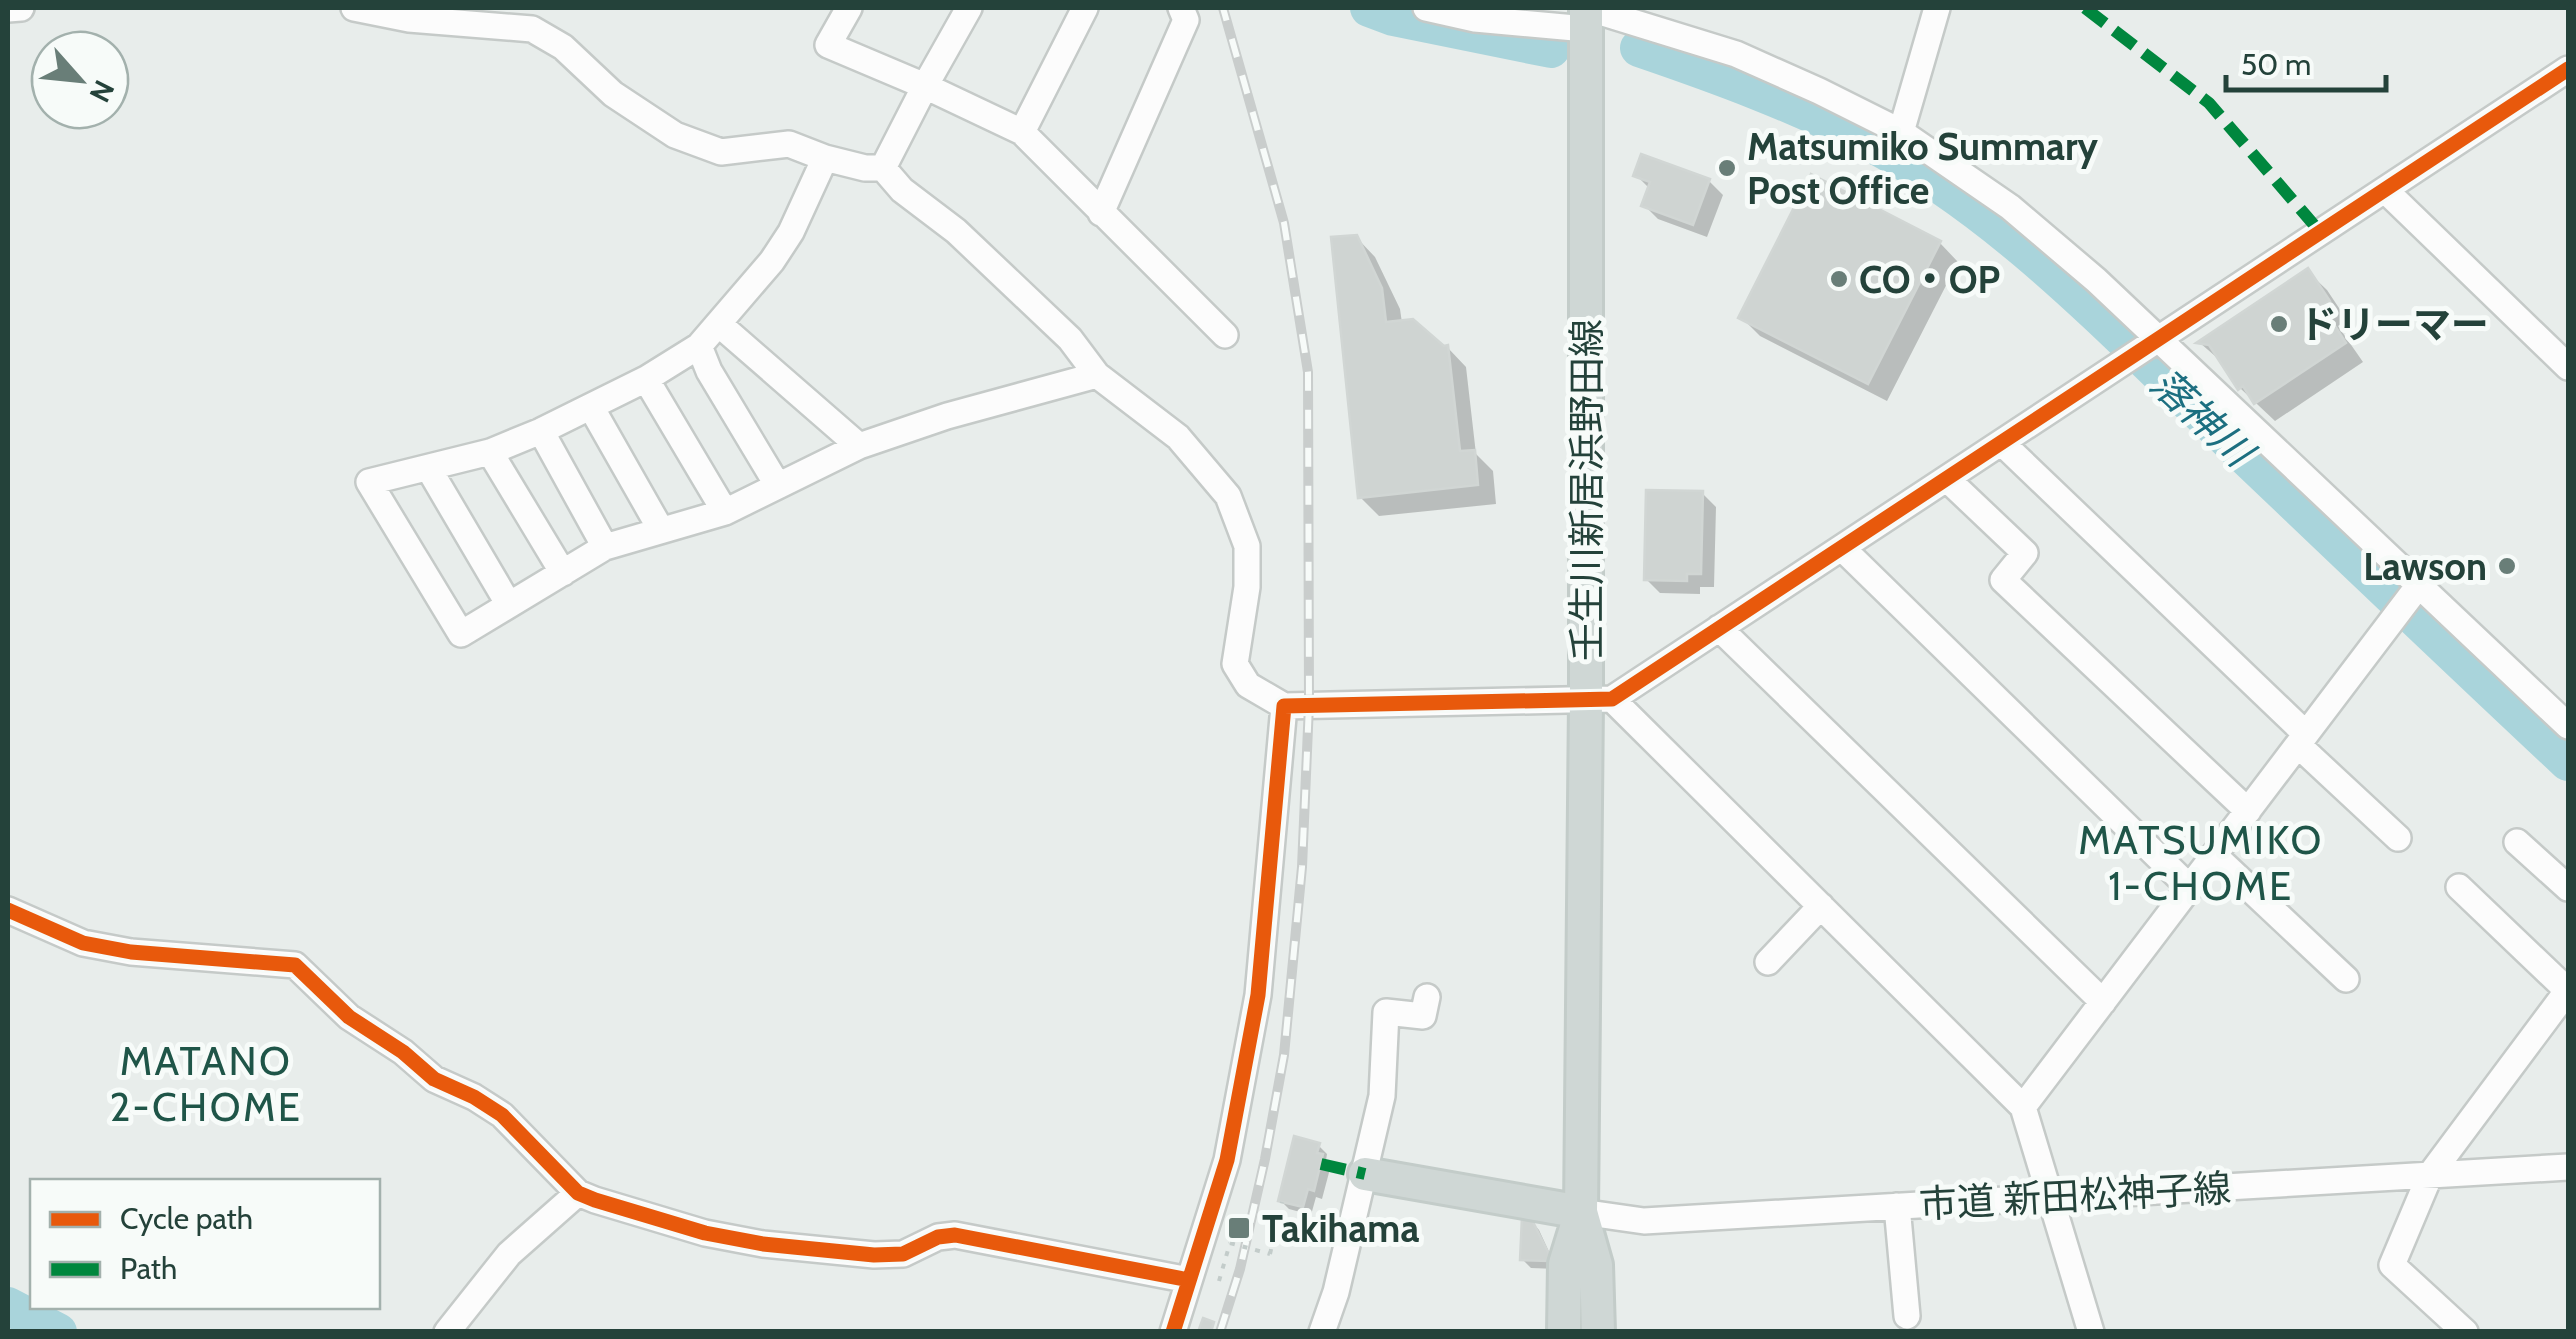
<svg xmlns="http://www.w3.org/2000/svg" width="2576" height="1339" viewBox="0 0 2576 1339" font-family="Cabin,'Noto Sans JP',sans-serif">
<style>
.shadow{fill:#0003}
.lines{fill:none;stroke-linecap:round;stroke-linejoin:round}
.river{stroke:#a9d4db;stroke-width:38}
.building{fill:#cfd4d2;stroke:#d1d6d4;stroke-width:2.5}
.minor-casing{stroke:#c5cac8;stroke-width:30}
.major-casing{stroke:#c3ccc9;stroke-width:38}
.path{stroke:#c3ccca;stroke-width:4;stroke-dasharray:5 8;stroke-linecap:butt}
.minor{stroke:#fcfcfc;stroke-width:25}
.major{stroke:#cfd7d5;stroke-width:32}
.rail-casing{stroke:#c9cdcc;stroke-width:10}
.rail{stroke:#f7fbf9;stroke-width:6;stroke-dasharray:19;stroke-linecap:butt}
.path-bridge{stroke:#c3ccca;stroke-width:4;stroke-dasharray:5 8;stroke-linecap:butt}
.quiet{stroke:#00873e;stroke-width:12;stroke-dasharray:25 12;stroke-linecap:butt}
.cycleway-casing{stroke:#f7fbf9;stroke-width:21}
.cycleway{stroke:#e8590c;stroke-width:15}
.poi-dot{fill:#697e78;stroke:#f7fbf9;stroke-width:4}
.labels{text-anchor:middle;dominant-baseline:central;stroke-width:10;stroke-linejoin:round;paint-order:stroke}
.poi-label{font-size:38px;font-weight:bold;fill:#24423a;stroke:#f7fbf9;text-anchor:start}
.street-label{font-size:38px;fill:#24423a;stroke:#f7fbf9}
.water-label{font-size:40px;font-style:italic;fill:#1c6f80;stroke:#f7fbf9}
.neighbourhood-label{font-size:40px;letter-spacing:2.5px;fill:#1f5548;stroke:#f7fbf9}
</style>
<rect width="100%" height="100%" fill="#e8edeb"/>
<path class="shadow" d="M1636,175L1709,181L1723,195L1707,237L1658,219L1644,205L1650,189Z
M1356,237L1375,257L1400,309L1402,323L1443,348H1448L1466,367L1476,454L1493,471L1496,504L1379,516L1360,497Z
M1940,243L1958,262L1887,401L1760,336L1741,317Z
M2308,272L2327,290L2347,320L2338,326L2363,362L2275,421L2240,388L2222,362L2200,343Z
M1702,493L1716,507L1714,587H1700V594L1660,593L1646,579Z
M1318,1145L1327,1154L1326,1160L1331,1165L1322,1199L1316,1197L1311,1215L1289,1209L1280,1200Z
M1530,1220L1539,1230L1557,1269L1531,1268L1522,1259Z"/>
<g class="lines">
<path class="river" d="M1369,8L1393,17L1551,49
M1639,48C1718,75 1795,103 1869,142C1996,209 2099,316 2201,414C2323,530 2445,647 2568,762
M8,1306L58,1332"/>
</g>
<path class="building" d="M1641,154L1710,179L1693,225L1641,206L1650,182L1633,176Z
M1811,174L1941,241L1868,384L1738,318Z
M1357,235L1382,288L1386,322L1413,319L1444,346L1448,345L1460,451L1475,450L1478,485L1358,498L1331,237Z
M2308,268L2330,301L2322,306L2346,343L2254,404L2243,386L2238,390L2209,345L2196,343Z
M1646,490L1703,491L1701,574H1687V581L1644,580Z
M1294,1136L1320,1143L1317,1153L1323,1154L1314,1191L1308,1189L1303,1207L1278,1201Z
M1522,1217L1531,1218L1549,1254V1261L1520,1260Z
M1203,1318L1214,1322L1211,1332H1198Z"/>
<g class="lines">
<defs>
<path id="minor" d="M354,8L409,19L532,29L563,47L613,94L675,135L721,152L789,144L825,158L865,168H883L925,86L1022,132L1225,335
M849,8L828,45L925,86L969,8
M1426,8L1475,19L1586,29
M1587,8L1736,54L1819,91L1901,132L2010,207L2096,280L2568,726
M8,9L21,8
M1022,132L1085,8
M1901,132L1937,8
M825,158L791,232L772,261L699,346L646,379L541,431L490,452L369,482L461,634L605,547L725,512L859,446
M883,168L902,190L956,231L1070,339L1097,375L1178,437L1228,496L1247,546V587L1235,664L1248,685L1284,706
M2386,191L2568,367
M1101,213L1186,20L1181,8
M720,325L859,446L947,416L1097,375
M699,346L709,371L778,486
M646,379L725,512
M591,407L661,530
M541,431L605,547
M2002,443L2306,734
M490,452L563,573
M429,469L509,605
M1947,479L2025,553L2003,580L2248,811
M1842,548L2190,888
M1719,628L2103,1002
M1612,699L2023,1107
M2298,745L2398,838
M2517,842L2568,888
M2215,856L2346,979
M2459,887L2568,991
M8,910L83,943L131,952L295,965L349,1017L403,1052L434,1079L474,1097L502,1115L578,1193L595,1200L705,1233L763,1244L874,1255L903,1254L938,1237L955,1235L1189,1280
M1768,962L1821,906
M1897,1206L1907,1316
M1581,1212L1644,1221L2568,1167
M447,1332L509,1254L578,1193
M1173,1332L1227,1160L1258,995L1284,706L1612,699L2568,69
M1322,1332L1336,1292L1382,1096L1386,1012L1423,1016L1427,997
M2091,1332L2023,1107L2419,585
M2465,1332L2392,1265L2430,1175L2568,990"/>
<path id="major" d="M1586,8V701L1581,1212L1596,1265L1598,1332
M1365,1174L1581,1212
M1564,1332L1565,1264L1581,1212"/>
</defs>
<use href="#minor" class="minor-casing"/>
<use href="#major" class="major-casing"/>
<path class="path" d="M1270,1254L1282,1202
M1219,1281L1230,1243"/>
<use href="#minor" class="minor"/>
<use href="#major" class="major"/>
<defs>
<path id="rail" d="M1220,1332L1240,1269L1265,1159L1284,1055L1302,867L1309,705L1308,372L1284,223L1223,8"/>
</defs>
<use href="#rail" class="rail-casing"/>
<use href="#rail" class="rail"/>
<path class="path-bridge" d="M1230,1243L1270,1254"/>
<path class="quiet" d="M2085,8L2209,103L2321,233
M1321,1164L1365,1174"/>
<defs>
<path id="cycleway" d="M8,910L83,943L131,952L295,965L349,1017L403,1052L434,1079L474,1097L502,1115L578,1193L595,1200L705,1233L763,1244L874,1255L903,1254L938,1237L955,1235L1189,1280
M1173,1332L1227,1160L1258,995L1284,706L1612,699L2568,69"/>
</defs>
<use href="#cycleway" class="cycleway-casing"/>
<use href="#cycleway" class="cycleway"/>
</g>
<g class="poi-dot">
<circle cx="1727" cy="168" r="10"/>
<circle cx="1839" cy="279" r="10"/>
<circle cx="2279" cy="324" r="10"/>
<circle cx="2507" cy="566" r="10"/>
<rect x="1227" y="1216" width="24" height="24" rx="5"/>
</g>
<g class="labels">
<g class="poi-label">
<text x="1747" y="146">Matsumiko Summary<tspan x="1747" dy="44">Post Office</tspan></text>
<text x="1859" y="279">CO・OP</text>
<text x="2299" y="324">ドリーマー</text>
<text x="2487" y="566" text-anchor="end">Lawson</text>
<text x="1262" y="1228">Takihama</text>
</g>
<g class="street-label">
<text transform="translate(1586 490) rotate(-90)">壬生川新居浜野田線</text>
<text transform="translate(2075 1196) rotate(-3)">市道 新田松神子線</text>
</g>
<g class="water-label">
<text transform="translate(2202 417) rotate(43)">落神川</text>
</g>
<g class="neighbourhood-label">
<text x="2201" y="839">MATSUMIKO<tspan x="2201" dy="46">1-CHOME</tspan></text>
<text x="206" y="1060">MATANO<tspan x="206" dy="46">2-CHOME</tspan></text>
</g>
</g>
<rect width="2576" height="1339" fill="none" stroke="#24423a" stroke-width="20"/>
<rect x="30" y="1179" width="350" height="130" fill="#f7fbf9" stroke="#a3b1ad" stroke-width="2.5"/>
<rect x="50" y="1212" width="50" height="15" fill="#e8590c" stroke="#a3b1ad" stroke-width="2.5"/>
<text x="120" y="1229" font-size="30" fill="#24423a">Cycle path</text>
<rect x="50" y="1262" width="50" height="15" fill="#00873e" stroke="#a3b1ad" stroke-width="2.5"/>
<text x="120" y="1279" font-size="30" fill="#24423a">Path</text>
<g transform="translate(80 80) rotate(117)"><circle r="48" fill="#f7fbf9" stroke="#a3b1ad" stroke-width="2.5"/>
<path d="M0-8L18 38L0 25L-18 38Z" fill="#697e78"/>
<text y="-15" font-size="28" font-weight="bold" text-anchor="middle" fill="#24423a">N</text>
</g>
<path d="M2226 75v15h160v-15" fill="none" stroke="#24423a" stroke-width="5"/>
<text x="2241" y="75" font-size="30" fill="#24423a" stroke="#f7fbf9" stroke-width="8" paint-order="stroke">50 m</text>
</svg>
